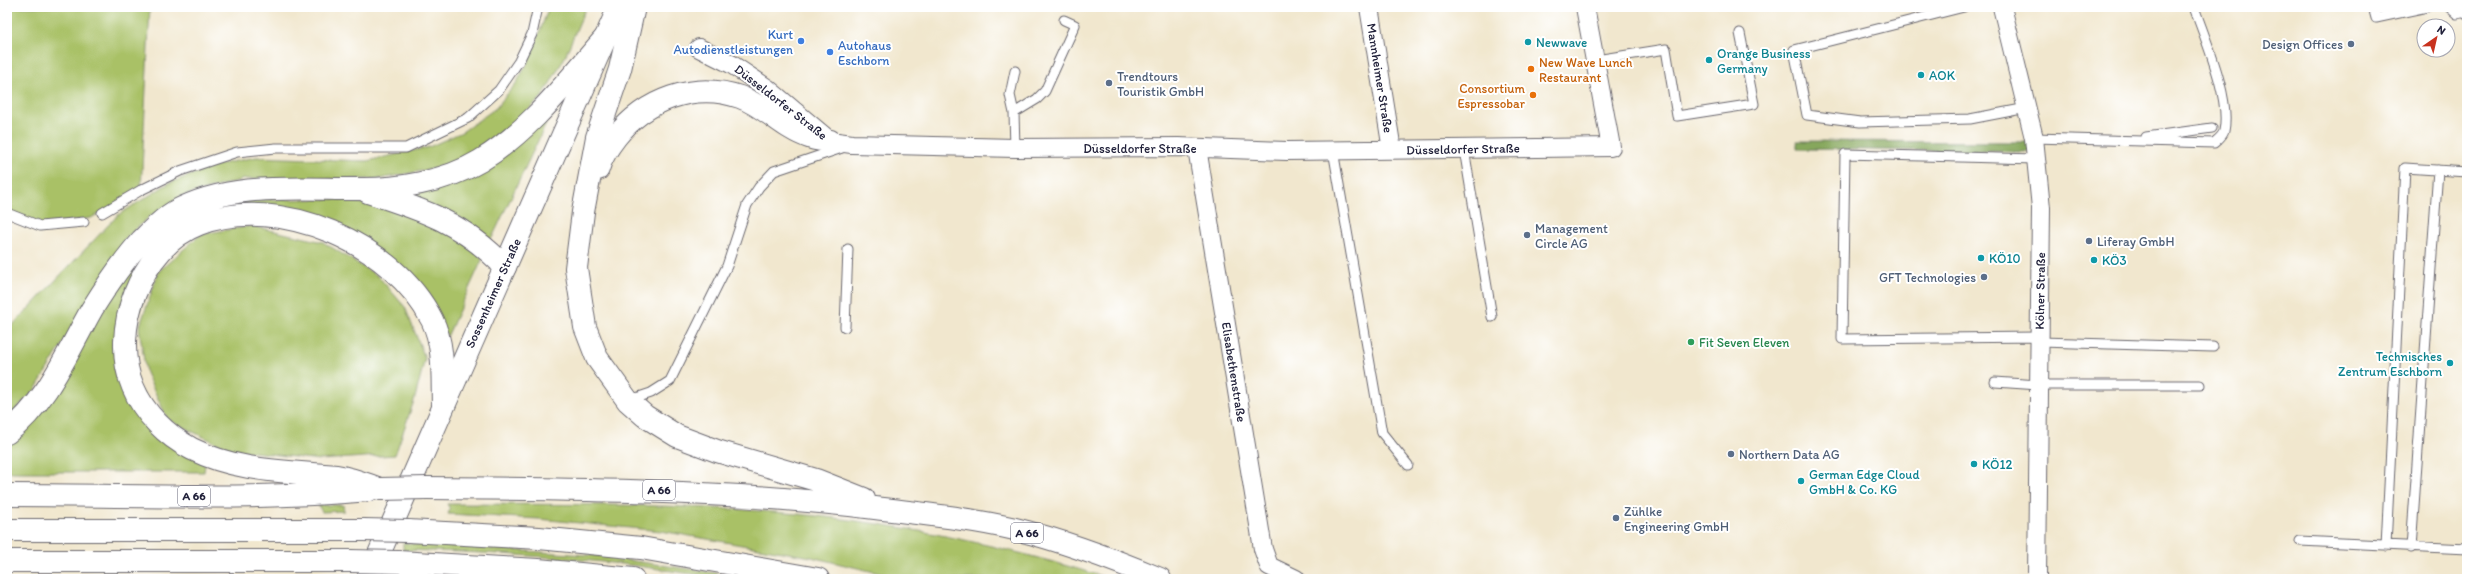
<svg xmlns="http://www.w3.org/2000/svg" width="2474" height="586" viewBox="0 0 2474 586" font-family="Itim,sans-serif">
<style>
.green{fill:#a9c166;stroke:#667250}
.forest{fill:#86a75b;stroke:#54644b}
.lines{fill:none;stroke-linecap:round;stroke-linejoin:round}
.lane-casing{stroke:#6a676e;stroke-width:11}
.street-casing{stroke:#6a676e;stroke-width:20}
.secondary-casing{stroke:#6a676e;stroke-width:24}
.highway-casing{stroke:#6a676e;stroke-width:24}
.lane{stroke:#fff;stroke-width:9}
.street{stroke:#fff;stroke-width:18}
.secondary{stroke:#fff;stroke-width:22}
.highway{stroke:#fff;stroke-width:22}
.highway-bridge-casing{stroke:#6a676e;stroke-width:24;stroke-linecap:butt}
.highway-bridge{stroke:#fff;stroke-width:22}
.shop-dot{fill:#3f7fe0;stroke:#fff;stroke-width:1.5}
.culture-dot{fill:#0f9aa8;stroke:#fff;stroke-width:1.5}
.service-dot{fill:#5c6f8a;stroke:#fff;stroke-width:1.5}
.food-dot{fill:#e8710a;stroke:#fff;stroke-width:1.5}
.leisure-dot{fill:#2e9e5b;stroke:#fff;stroke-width:1.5}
.labels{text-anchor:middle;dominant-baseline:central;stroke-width:4;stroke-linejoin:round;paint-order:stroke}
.shield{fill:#fff;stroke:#646476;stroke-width:1}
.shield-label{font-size:12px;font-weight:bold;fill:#22223b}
.shop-label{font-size:13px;fill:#366cbe;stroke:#fff;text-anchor:end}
.culture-label{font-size:13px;fill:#0d838f;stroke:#fff;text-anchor:start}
.service-label{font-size:13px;fill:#4e5e75;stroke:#fff;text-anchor:start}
.food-label{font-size:13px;fill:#c56008;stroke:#fff;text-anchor:start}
.street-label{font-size:13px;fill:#22223b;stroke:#fff}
.leisure-label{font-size:13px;fill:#27864d;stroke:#fff;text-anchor:start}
</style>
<rect width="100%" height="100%" fill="#fff"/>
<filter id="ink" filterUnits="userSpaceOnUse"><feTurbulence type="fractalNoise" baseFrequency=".025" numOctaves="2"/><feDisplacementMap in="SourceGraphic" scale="8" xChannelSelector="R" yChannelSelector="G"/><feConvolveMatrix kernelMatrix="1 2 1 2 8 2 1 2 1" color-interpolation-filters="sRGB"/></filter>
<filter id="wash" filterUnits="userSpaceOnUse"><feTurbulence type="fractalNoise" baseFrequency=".012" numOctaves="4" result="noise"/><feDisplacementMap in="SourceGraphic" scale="16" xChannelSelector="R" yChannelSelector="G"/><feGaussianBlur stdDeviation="0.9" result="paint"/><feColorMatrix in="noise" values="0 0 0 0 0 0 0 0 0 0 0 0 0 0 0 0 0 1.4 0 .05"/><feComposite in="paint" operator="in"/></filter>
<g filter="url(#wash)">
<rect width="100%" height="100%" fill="#f1e7ce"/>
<path class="green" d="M16,7H150L141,190L91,218L40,226L7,213V12Z
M549,7H586L564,59L542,97L498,138L475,151L442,167L379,179H245L182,196L149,217L126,238L35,390L7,418V331L118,215L169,183L221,164L256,157L367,161L429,147L462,132L496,108L517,82L528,62Z
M542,121L546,124L492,238L490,239L469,222L407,195Z
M338,199L391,209L439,227L479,253L482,260L447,337L429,297L308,217L174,230L117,364L205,465L204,472H7V443L150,242L192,211L245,200Z
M252,226L323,242L378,276L405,307L425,358L415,398L395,455L320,460L229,449L168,420L146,373L139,328L159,271L201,234Z
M447,504C591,505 736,502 878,524C957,536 1034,555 1111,579H904L811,557L661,531L539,519L448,514L450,509Z
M318,505H343L344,511L322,512Z
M403,543L600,556L755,579C710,579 666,569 622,564C549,556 476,552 403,550Z"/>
<path class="forest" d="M1797,141L2030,142V152L1797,149Z"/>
</g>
<g filter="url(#ink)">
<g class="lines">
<defs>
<path id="lane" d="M1964,7L1794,50L1807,115L1860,122L1970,119L2027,108
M2373,7L2376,18L2427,7
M2449,7L2457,14L2466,12L2467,15
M1596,60L1666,49L1677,116L1754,104L1740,33
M1015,71L1010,95L1014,113L1015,148
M1014,113L1037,99L1045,91L1075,25L1064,20
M2146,137L2212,128
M2034,138L2214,143C2217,140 2223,136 2224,131C2231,98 2205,39 2194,7
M1464,149L1492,317
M1333,150L1382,433L1408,465
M2036,159L1845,154L1842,339L2040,337
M7,213L40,226L84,222
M102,213L141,190L180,171L237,152L276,148H406L468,118L499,90L519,61L532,34L538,7
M845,327L848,249
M2040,342L2213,347
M1995,382L2039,385H2200
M630,400L651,393L670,381L727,266L747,205L759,187L774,171L842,148
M2300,541L2467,549
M2386,546L2405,168L2467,172
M2411,548L2438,170"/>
<path id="street" d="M1369,7L1392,150
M2002,7L2034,138L2041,208L2037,579
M699,48L731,64L767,88L830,141L852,144L1015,148L1178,147L1287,151L1611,147L1585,7
M1197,148L1263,549L1269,566L1296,579"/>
<path id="secondary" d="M368,579L619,7"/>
<path id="highway" d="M634,7L620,69L597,137L583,212L576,268L585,327L597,358L628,401L645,416L677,436L717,451L816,480L864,499
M598,169C601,158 609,146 616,137C645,100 694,81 740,97C765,106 784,129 809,137C815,140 823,140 830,141
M368,192C424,210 463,223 505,267
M7,433C47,403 68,351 92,309C107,285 123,261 142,240C151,231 162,219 174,212C230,182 295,189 356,189C396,190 445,182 480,161C530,131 568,80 606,37
M427,488C577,489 726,490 875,508C922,514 969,518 1015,529C1065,541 1112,559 1160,579
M380,489C366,484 350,478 336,476C287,471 238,472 192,449C167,436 144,414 133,387C109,331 141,246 199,224C280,193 394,244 432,320C445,346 442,378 443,406
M7,495C127,495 249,501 369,490
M7,530H363
M408,531L539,538L641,548L818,579
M7,561H350
M398,562L538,570L633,579"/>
</defs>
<use href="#lane" class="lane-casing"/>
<use href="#street" class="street-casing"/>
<use href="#secondary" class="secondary-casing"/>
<use href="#highway" class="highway-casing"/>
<use href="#lane" class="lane"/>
<use href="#street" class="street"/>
<use href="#secondary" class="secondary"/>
<use href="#highway" class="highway"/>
<defs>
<path id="highway-bridge" d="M380,489L427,488
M363,530L408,531
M350,561L398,562"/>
</defs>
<use href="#highway-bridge" class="highway-bridge-casing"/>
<use href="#highway-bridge" class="highway-bridge"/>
</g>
</g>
<g class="shop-dot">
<circle cx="801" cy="41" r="4"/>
<circle cx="830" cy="52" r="4"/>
</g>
<g class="culture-dot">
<circle cx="1528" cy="42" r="4"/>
<circle cx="1709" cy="60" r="4"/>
<circle cx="1921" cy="75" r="4"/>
<circle cx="1981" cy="258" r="4"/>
<circle cx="2094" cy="260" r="4"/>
<circle cx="2450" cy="363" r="4"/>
<circle cx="1974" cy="464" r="4"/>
<circle cx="1801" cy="481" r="4"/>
</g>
<g class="service-dot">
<circle cx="2351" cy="44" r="4"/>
<circle cx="1109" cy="83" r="4"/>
<circle cx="1527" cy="235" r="4"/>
<circle cx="2089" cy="241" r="4"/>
<circle cx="1984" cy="277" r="4"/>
<circle cx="1731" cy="454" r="4"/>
<circle cx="1616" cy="518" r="4"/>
</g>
<g class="food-dot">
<circle cx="1531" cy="69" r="4"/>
<circle cx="1533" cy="95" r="4"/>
</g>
<circle class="leisure-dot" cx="1691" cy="342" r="4"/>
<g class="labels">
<g class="shield">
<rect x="643" y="480" width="32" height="20" rx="3"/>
<rect x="178" y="486" width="32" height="20" rx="3"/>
<rect x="1011" y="523" width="32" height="20" rx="3"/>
</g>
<g class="shield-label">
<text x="659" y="490">A 66</text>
<text x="194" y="496">A 66</text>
<text x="1027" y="533">A 66</text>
</g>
<g class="shop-label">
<text x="793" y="34">Kurt<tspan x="793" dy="15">Autodienstleistungen</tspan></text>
<text x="838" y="45" text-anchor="start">Autohaus<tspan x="838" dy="15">Eschborn</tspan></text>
</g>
<g class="culture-label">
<text x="1536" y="42">Newwave</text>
<text x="1717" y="53">Orange Business<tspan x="1717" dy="15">Germany</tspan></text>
<text x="1929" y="75">AOK</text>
<text x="1989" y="258">KÖ10</text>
<text x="2102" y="260">KÖ3</text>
<text x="2442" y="356" text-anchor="end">Technisches<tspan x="2442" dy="15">Zentrum Eschborn</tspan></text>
<text x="1982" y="464">KÖ12</text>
<text x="1809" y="474">German Edge Cloud<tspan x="1809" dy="15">GmbH &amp; Co. KG</tspan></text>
</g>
<g class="service-label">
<text x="2343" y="44" text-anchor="end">Design Offices</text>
<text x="1117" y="76">Trendtours<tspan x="1117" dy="15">Touristik GmbH</tspan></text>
<text x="1535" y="228">Management<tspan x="1535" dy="15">Circle AG</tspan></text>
<text x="2097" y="241">Liferay GmbH</text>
<text x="1976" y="277" text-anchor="end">GFT Technologies</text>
<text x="1739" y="454">Northern Data AG</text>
<text x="1624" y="511">Zühlke<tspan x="1624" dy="15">Engineering GmbH</tspan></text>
</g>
<g class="food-label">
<text x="1539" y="62">New Wave Lunch<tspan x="1539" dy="15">Restaurant</tspan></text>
<text x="1525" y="88" text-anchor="end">Consortium<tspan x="1525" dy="15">Espressobar</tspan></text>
</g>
<g class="street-label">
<text transform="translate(1380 78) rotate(81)">Mannheimer Straße</text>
<text transform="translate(781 102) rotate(38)">Düsseldorfer Straße</text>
<text x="1140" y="148">Düsseldorfer Straße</text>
<text transform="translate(1463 149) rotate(-1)">Düsseldorfer Straße</text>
<text transform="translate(2040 291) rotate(-89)">Kölner Straße</text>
<text transform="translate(493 293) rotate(-66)">Sossenheimer Straße</text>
<text transform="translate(1234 372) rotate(81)">Elisabethenstraße</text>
</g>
<g class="leisure-label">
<text x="1699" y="342">Fit Seven Eleven</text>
</g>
</g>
<rect width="2474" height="586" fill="none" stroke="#fff" stroke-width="24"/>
<g transform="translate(2436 38) rotate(34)"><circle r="19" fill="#ffffff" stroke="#a7a7b1"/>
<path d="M0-3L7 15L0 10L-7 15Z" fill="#c8321e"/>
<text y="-6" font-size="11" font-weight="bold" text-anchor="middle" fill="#22223b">N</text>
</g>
</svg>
